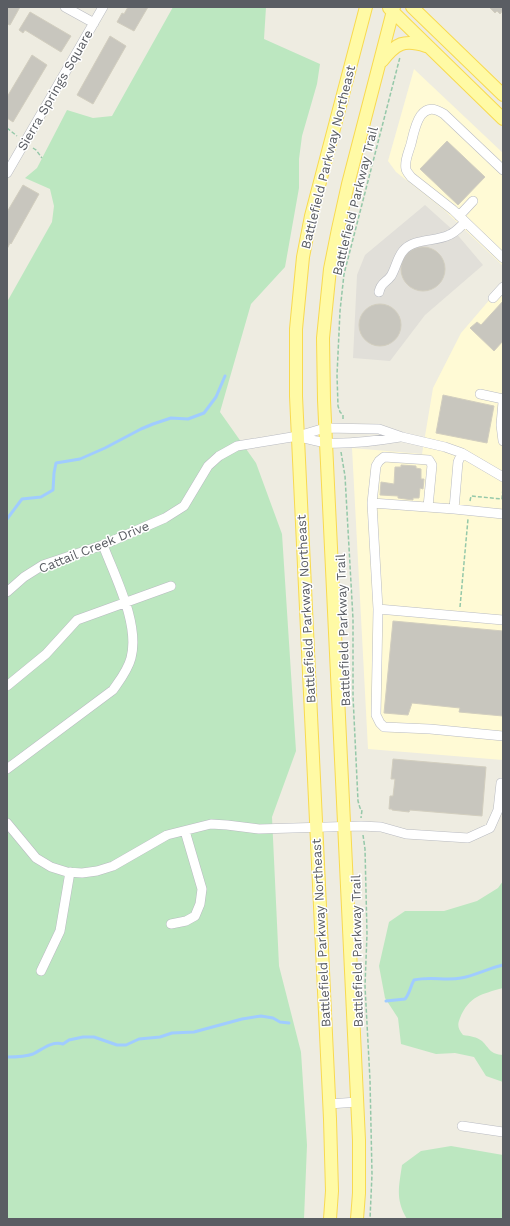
<svg xmlns="http://www.w3.org/2000/svg" width="510" height="1226" viewBox="0 0 510 1226" font-family="'Work Sans',sans-serif">
<style>
.commercial{fill:#fffad5}
.industrial{fill:#e1dfd9}
.green{fill:#bce7c0}
.lines{fill:none;stroke-linecap:round;stroke-linejoin:round}
.stream{stroke:#a0ccff;stroke-width:3}
.building{fill:#c8c6be;stroke:#d2cebf}
.minor-casing{stroke:#b9bbc1;stroke-width:10}
.major-casing{stroke:#f8da50;stroke-width:14}
.path{stroke:#95c8a9;stroke-width:1.5;stroke-dasharray:4 2;stroke-linecap:butt}
.minor{stroke:#fff;stroke-width:9}
.major{stroke:#fffaa5;stroke-width:12}
.labels{text-anchor:middle;dominant-baseline:central;stroke-width:3;stroke-linejoin:round;paint-order:stroke}
.street-label{font-size:13px;fill:#5a5d63;stroke:#fff}
</style>
<rect width="100%" height="100%" fill="#eeece1"/>
<path class="commercial" d="M414,69L503,153V266L444,210L396,172L388,161Z
M503,284V760L368,749L352,448L422,454L433,388L461,333Z"/>
<path class="industrial" d="M425,205L455,232L483,265L425,315L390,361L353,358L357,275L365,255Z"/>
<path class="green" d="M173,7H266L264,39L320,64L317,84L302,136L299,159V188L285,267L251,304L220,412L256,463L282,534L296,751L272,817L279,966L301,1052L307,1145L304,1219H7V302L52,222L54,206L50,189L25,178L37,168L67,110L93,118L112,116Z
M503,881V988C482,994 469,996 460,1018C457,1025 458,1029 463,1035C470,1036 477,1037 482,1041C490,1049 490,1054 503,1055V1082L486,1076L474,1057L455,1053L436,1054L401,1044L398,1018L385,998L379,966L389,922L405,911H444L477,901L498,888Z
M451,1146L503,1155V1219H407C395,1199 399,1187 402,1165L421,1151Z"/>
<g class="lines">
<path class="stream" d="M7,519L22,499L41,497L53,490L54,473L56,463L80,459L105,448L141,429L153,424L171,418L188,419L204,413L216,397L225,376
M386,1001L405,999C410,993 410,987 414,980C431,976 445,981 461,978C474,976 489,968 503,965
M7,1057C15,1057 25,1057 33,1054C43,1049 51,1041 63,1044L69,1040L83,1037H94L117,1045H126L139,1039L160,1037L172,1033L194,1032L242,1019L261,1016L273,1018L280,1022L289,1023"/>
</g>
<path class="building" d="M7,7H20L10,25L7,24Z
M128,7H148L134,31L117,22L122,13L124,14Z
M489,7H503V10L500,14L497,11L495,13Z
M30,12L71,36L61,52L25,30L23,33L19,30Z
M110,36L126,46L93,104L77,95Z
M32,55L47,65L13,122L7,118V97Z
M447,141L485,177L458,205L420,169Z
M23,185L39,194L11,244L10,243L7,249V212Z
M401 269a22 22 0 1 1 44 0a22 22 0 1 1-44 0Z
M503,301V341L494,351L470,328L477,322L481,325Z
M359 325a21 21 0 1 1 42 0a21 21 0 1 1-42 0Z
M443,395L494,406L487,443L436,433Z
M401,465L416,466V468L421,469V479H424L423,489L420,488L419,498H413V500L398,498V496L380,495L381,482L394,484L395,467H401Z
M393,621L503,631V716L459,712L460,708L412,703L408,715L384,713Z
M393,759L486,767L482,816L410,810L409,812L392,810V809H389L390,796H393L395,779H391Z"/>
<g class="lines">
<defs>
<path id="minor" d="M65,7L94,23
M503,170L444,114C420,98 415,127 411,144C409,151 404,161 406,169C406,171 409,174 411,177L453,210L503,258
M7,173L103,7
M459,216L473,201
M379,292C381,282 386,283 391,276C396,268 397,258 403,251C414,238 435,242 449,235C456,232 460,227 465,222
M493,298L503,287
M480,394L503,399
M503,402L501,425L503,441
M299,437C308,439 318,442 327,443C351,444 376,441 400,437
M462,453L458,462L454,509L372,503L378,609L376,715L380,723L384,727L430,729L503,736
M372,503L376,466L379,461L384,457L429,460L432,465L428,507
M454,509L503,514
M7,592L24,577L43,565L103,545L165,518L184,506L208,466L219,456L237,446L298,436L325,428L379,429L402,437L445,447L462,453L503,477
M378,609L503,620
M7,686L46,654L77,620L171,586
M7,769L113,690C120,680 128,670 131,658C140,624 115,577 103,545
M7,823L36,858L51,867L67,872L82,873L97,871L113,866L167,835L211,824L227,825L259,829L361,826L381,827L406,834L468,838L490,828L498,810L501,783
M171,924L186,921L195,916L200,904L202,889L185,831
M41,971L60,931L70,872
M329,1104L357,1102
M462,1126L503,1132"/>
<path id="major" d="M412,7L503,95
M389,8L503,119
M382,61C396,43 404,39 426,46
M330,1219L332,1191L330,1119L296,396V329L303,257L311,216L366,7
M357,1219L359,1193V1140L324,400L323,338L330,269L338,229L348,184L394,7"/>
</defs>
<use href="#minor" class="minor-casing"/>
<use href="#major" class="major-casing"/>
<path class="path" d="M7,128L17,136
M33,148L36,150L42,158
M343,419V415L340,412L338,406L337,375L340,311L344,274L400,57
M341,452L345,476L353,619V696L358,801L360,808L362,810L361,818
M470,501L471,496L502,499L503,488
M460,607L468,519
M363,835L365,849L367,934L365,986L370,1080L372,1174L370,1219"/>
<use href="#minor" class="minor"/>
<use href="#major" class="major"/>
</g>
<g class="labels">
<g class="street-label">
<text transform="translate(55 90) rotate(-60)">Sierra Springs Square</text>
<text transform="translate(328 157) rotate(-76)">Battlefield Parkway Northeast</text>
<text transform="translate(355 201) rotate(-76)">Battlefield Parkway Trail</text>
<text transform="translate(94 547) rotate(-22)">Cattail Creek Drive</text>
<text transform="translate(306 609) rotate(-93)">Battlefield Parkway Northeast</text>
<text transform="translate(343 630) rotate(-92)">Battlefield Parkway Trail</text>
<text transform="translate(321 933) rotate(-93)">Battlefield Parkway Northeast</text>
<text transform="translate(357 951) rotate(-91)">Battlefield Parkway Trail</text>
</g>
</g>
<rect width="510" height="1226" fill="none" stroke="#5a5d63" stroke-width="16"/>
</svg>
